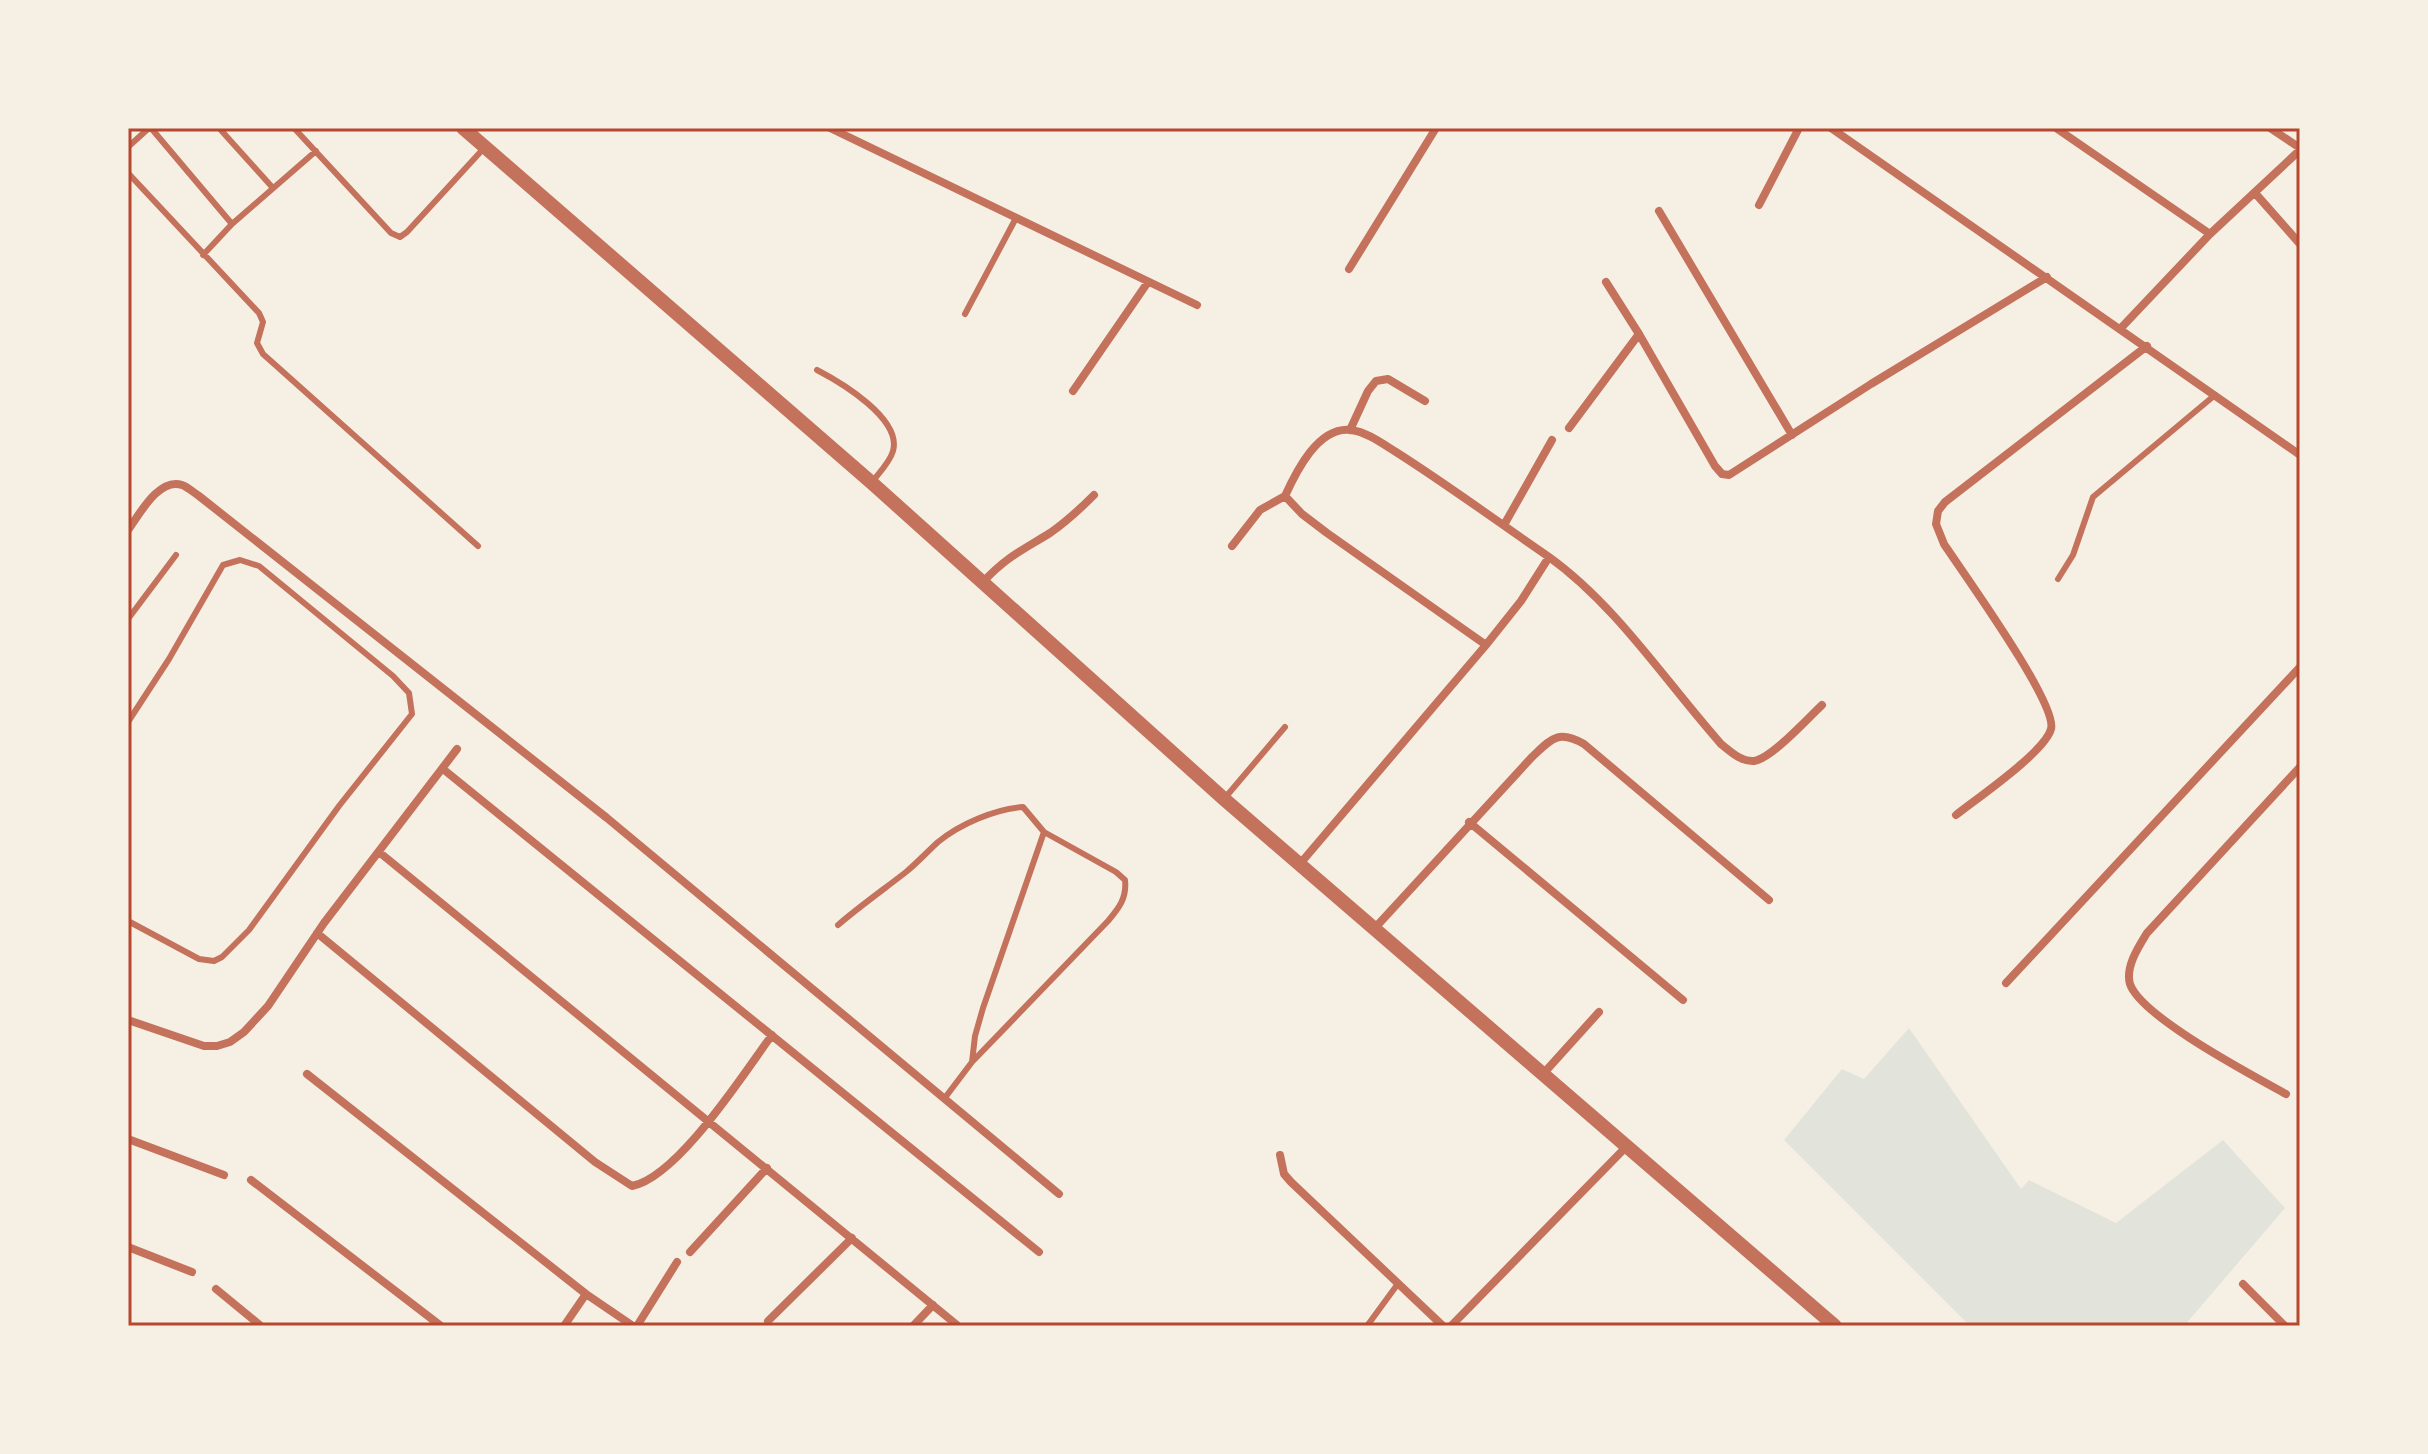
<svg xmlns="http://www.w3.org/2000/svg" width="2428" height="1454" viewBox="0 0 2428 1454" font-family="Figtree,sans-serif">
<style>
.green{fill:#e2e4dc}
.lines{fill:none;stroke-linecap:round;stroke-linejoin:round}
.service{stroke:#c5725c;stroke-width:6}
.minor{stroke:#c5725c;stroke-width:8}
.tertiary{stroke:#c5725c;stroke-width:14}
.neatline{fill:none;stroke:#b5482f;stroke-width:3}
</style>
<rect width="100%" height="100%" fill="#f6efe4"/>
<path class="green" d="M1909,1028L2021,1189L2029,1180L2116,1223L2223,1140L2285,1208L2184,1326H1970L1784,1140L1842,1069L1864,1079Z"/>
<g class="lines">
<path class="service" d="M151,128L232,224
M219,128L273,188
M294,128L391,233L400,237L407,232L485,147
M128,147L149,128
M128,173L259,313L263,322L257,343L263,354L478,546
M203,255L232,224L316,151
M965,314L1016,218
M817,370C842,383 902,419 893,451C890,462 879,473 872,482
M2058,579L2073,555L2093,497L2215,395
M128,619L176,555
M128,722L169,659L223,565L240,560L259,566L393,676L409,693L412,714L339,806L249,930L222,957L214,961L199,959L128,921
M1224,799L1285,727
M838,925C860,906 883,890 906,872C917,863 927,852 938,842C960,824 995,809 1023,807L1044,832L983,1008L975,1036L972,1062L944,1099
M972,1062L1108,921C1119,908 1127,898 1125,880L1116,872L1044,832
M1367,1326L1397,1285"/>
<path class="minor" d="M830,128L1197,305
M1831,128L2300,455
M2056,128L2210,234
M2270,128L2300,148
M2255,193L2300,244
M1759,205L1799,128
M1659,211L1792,435
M1349,269L1436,128
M1606,282L1639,334L1715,466L1722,474L1729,475L1871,384L2047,277
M2121,328L2210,234L2300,150
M1073,391L1148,282
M1569,428L1639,334
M1350,430L1368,391L1376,381L1388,379L1425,401
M1504,525L1552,440
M128,530C139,515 159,477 182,485C188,487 194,493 199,496L607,818L1059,1194
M1232,546L1260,510L1285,496
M982,583C1006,557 1021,551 1050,533C1066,522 1080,509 1094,495
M1486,645L1327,533L1302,514L1285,496C1296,472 1318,426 1351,430C1367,432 1383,444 1396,452C1448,485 1498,522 1549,557
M443,769L1039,1252
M1956,815C1976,799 2045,752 2051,729C2058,704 1963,573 1944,544L1936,524L1938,511L1945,502L2147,346
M1469,822L1683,1000
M379,852L957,1325
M1299,865L1486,645L1521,601L1549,557C1616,605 1666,682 1721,744C1730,751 1741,762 1754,761C1771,759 1808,718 1822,705
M1374,929L1532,757C1551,739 1558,729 1584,744L1769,900
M317,933L595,1162L632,1186C678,1177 744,1073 772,1035
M2006,983L2300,667
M128,1020L204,1046H217L230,1042L244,1032L268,1006L324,923L457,749
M307,1074L586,1294
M1543,1074L1599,1012
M2286,1094C2254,1076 2141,1017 2130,984C2125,967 2139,946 2147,933L2300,767
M128,1139L224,1175
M1280,1155L1284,1174L1291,1182L1443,1326
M251,1180L441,1326
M128,1247L192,1272
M690,1252L767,1168
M2243,1284L2285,1326
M216,1289L261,1326
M768,1321L852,1238
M564,1326L586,1294L633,1326
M637,1326L677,1262
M913,1326L933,1305
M1451,1326L1627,1146"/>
<path class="tertiary" d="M463,128L872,483L1224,799L1835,1326"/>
</g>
<rect width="2428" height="1454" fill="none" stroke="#f6efe4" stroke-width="260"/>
<rect x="130" y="130" width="2168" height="1194" class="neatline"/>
</svg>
